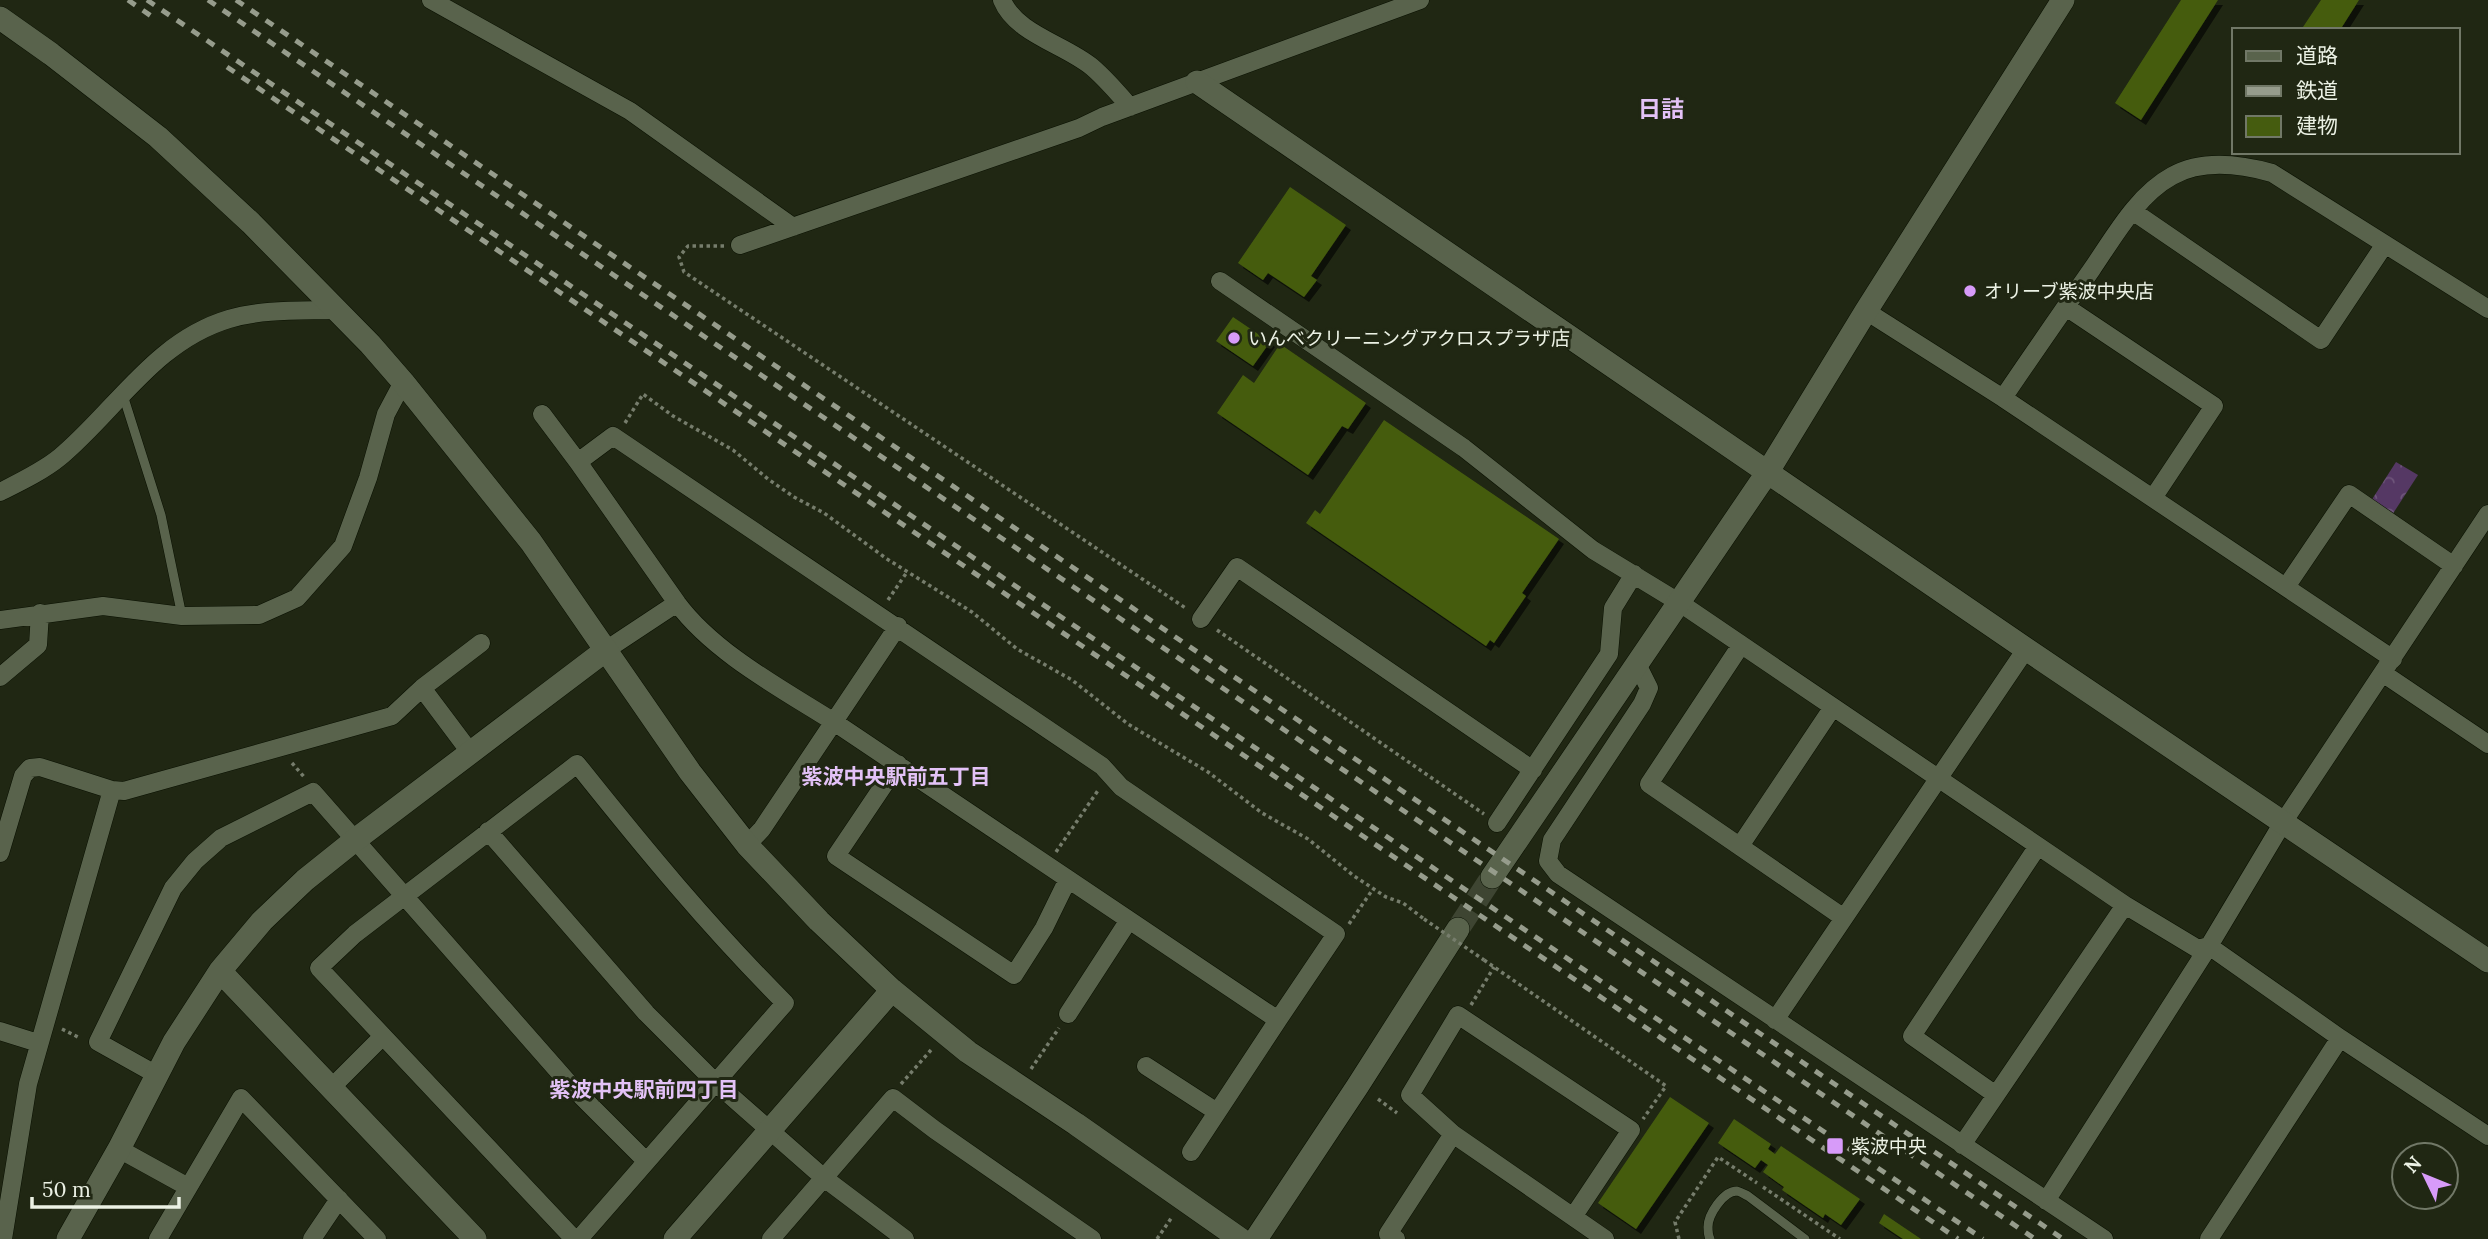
<svg xmlns="http://www.w3.org/2000/svg" width="2488" height="1239" viewBox="0 0 2488 1239" font-family="Lora,'Noto Sans JP',serif">
<style>
.park{fill:url(#park-crowns)}
.building{fill:#455c0f;filter:url(#shadow)}
.lines{fill:none;stroke-linecap:round;stroke-linejoin:round}
.tertiary-tunnel{stroke:#3e4532;stroke-width:23;stroke-dasharray:23 11;stroke-linecap:butt}
.service-casing{stroke:#091001;stroke-width:10}
.minor-casing{stroke:#091001;stroke-width:19}
.tertiary-casing{stroke:#091001;stroke-width:24}
.path{stroke:#767d6c;stroke-width:3.5;stroke-dasharray:3.5 3.5;stroke-linecap:butt}
.service{stroke:#59634c;stroke-width:9}
.minor{stroke:#59634c;stroke-width:18}
.tertiary{stroke:#59634c;stroke-width:23}
.rail{stroke:#969c8c;stroke-width:5;stroke-dasharray:9 9;stroke-linecap:butt}
.path-bridge{stroke:#767d6c;stroke-width:3.5;stroke-dasharray:3.5 3.5;stroke-linecap:butt}
.poi-dot{fill:#d79bf9;stroke:#202713;stroke-width:2.5}
.labels{text-anchor:middle;dominant-baseline:central;stroke-width:6;stroke-linejoin:round;paint-order:stroke}
.poi-label{font-size:19px;fill:#ebf1e4;stroke:#202713;text-anchor:start}
.neighbourhood-label{font-size:21px;font-weight:bold;fill:#e3c2f7;stroke:#202713}
.quarter-label{font-size:23px;font-weight:bold;fill:#e3c2f7;stroke:#202713}
</style>
<defs>
<pattern id="park-crowns" width="20" height="18" patternUnits="userSpaceOnUse" patternTransform="scale(1.75)"><rect width="20" height="18" fill="#553864"/><path d="M2 6a3 3 0 1 1 6 0M12 15a3 3 0 1 1 6 0" fill="none" stroke="#6e557a"/></pattern>
<filter id="shadow"><feDropShadow dx="5" dy="5" stdDeviation="0" flood-color="#0009"/></filter>
</defs>
<rect width="100%" height="100%" fill="#202713"/>
<path class="park" d="M2396,462L2418,475L2392,515L2371,501Z"/>
<path class="building" d="M2181,0H2218L2141,120L2115,103Z
M2321,0H2359L2340,30H2301Z
M1290,187L1346,225L1311,276L1317,280L1304,297L1268,273L1263,280L1238,263Z
M1233,317L1270,342L1253,366L1216,341Z
M1280,344L1366,403L1348,429L1342,426L1308,475L1217,413L1243,375L1254,383Z
M1384,420L1559,539L1522,593L1526,596L1494,643L1490,640L1486,646L1306,523L1315,510L1320,514Z
M1670,1097L1709,1123L1636,1229L1598,1203Z
M1734,1119L1771,1144L1768,1149L1775,1154L1781,1146L1860,1199L1841,1225L1825,1214L1823,1218L1782,1190L1784,1187L1763,1172L1768,1165L1761,1160L1755,1168L1718,1143Z
M1884,1214L1921,1239H1903L1879,1223Z"/>
<g class="lines">
<path class="tertiary-tunnel" d="M1458,929L1492,877"/>
<defs>
<path id="service" d="M123,395L161,515L182,616
M1710,1239C1709,1237 1708,1230 1708,1227C1708,1215 1723,1191 1737,1191C1741,1192 1744,1194 1748,1196L1805,1239"/>
<path id="minor" d="M431,0L630,111L793,227
M1002,0C1016,34 1064,44 1092,67C1106,79 1118,93 1130,107
M2134,212L2321,340L2385,244
M740,245L1079,128L1102,117L1420,0
M1220,281L1464,448L1593,550L1680,603L2125,905L2198,949L2209,946L2340,1038L2488,1136
M2066,307L2214,406L2153,498
M1866,311L2003,398L2393,659
M2003,398C2032,355 2062,312 2092,269C2114,237 2137,195 2172,176C2202,159 2240,164 2272,173L2488,309
M542,414L578,462L677,603
M578,462L613,436L1102,766L1121,787L1336,934L1278,1020L834,722C782,689 714,653 677,603L606,650
M0,492C20,482 43,471 60,457C116,410 155,341 229,319C262,309 301,311 335,310
M2286,587L2349,494L2454,566
M1201,619L1237,567L1533,770
M0,620L103,606L182,616L259,615L297,598L343,546L368,478L386,414L403,382
M1741,645L1649,784L1844,918
M1638,666L1649,688L1642,704L1552,840L1548,861L1558,874L2104,1239
M2384,674L2488,744
M0,677L38,645L40,613
M422,688L481,643
M898,764L836,856L1014,975L1044,928L1068,879
M1497,823L1609,654L1613,608L1634,574
M488,831L646,1013L716,1083L824,1178L905,1239
M747,845L762,829L898,626
M1740,846L1833,707
M0,853L23,776L30,768L40,767L112,790L124,791L392,716L422,688L470,752
M1068,1014L1129,920
M1775,1020L2026,649
M0,1031L38,1043
M1146,1066L1217,1112
M157,1075L98,1042L173,888L195,861L221,838L313,792L573,1088L646,1161
M331,1088L383,1036
M1996,1095L1912,1036L2038,846
M1962,1145L2125,905
M119,1149L188,1187
M1191,1152L1278,1020
M2046,1201L2209,946L2282,824L2488,514
M1573,1217L1631,1130L1458,1015L1410,1095L1453,1134L1605,1239
M3,1239L28,1084L112,790
M158,1239L241,1098L377,1239
M312,1239L339,1199
M574,1239L319,968L355,934L577,764C644,848 709,927 785,1003L579,1239
M771,1239L893,1098L935,1130L1092,1239
M1396,1239L1388,1234L1453,1134
M2209,1239L2340,1038"/>
<path id="tertiary" d="M0,18L51,54L158,137L251,223L370,344L403,382L531,542L690,772L747,845L819,921L892,990L968,1052L1076,1124L1240,1239
M1197,82L2026,649L2488,961
M1492,877L1767,473L1866,311L2063,0
M220,971L475,1239
M68,1239L119,1149L174,1042L220,971L262,921L305,880L355,840L606,650
M675,1239L892,990
M1256,1239L1357,1087L1458,929"/>
</defs>
<use href="#service" class="service-casing"/>
<use href="#minor" class="minor-casing"/>
<use href="#tertiary" class="tertiary-casing"/>
<path class="path" d="M724,246H688L679,257L684,272L1187,609
M625,423L643,394L673,416L733,450L768,479L794,497L824,513L887,559L972,612L1017,649L1072,680L1128,724L1208,772L1262,813L1308,839L1354,876L1386,897L1403,903L1424,919
M888,600L907,572
M1217,630L1484,814
M292,763L305,778
M1056,852L1099,789
M1349,924L1373,889
M1484,960L1666,1086L1643,1119
M1471,1005L1494,967
M62,1029L80,1038
M1031,1069L1059,1028
M901,1084L931,1050
M1378,1099L1397,1113
M1763,1187L1840,1239
M1157,1239L1172,1217
M1679,1239L1675,1222L1718,1157L1757,1183"/>
<use href="#service" class="service"/>
<use href="#minor" class="minor"/>
<use href="#tertiary" class="tertiary"/>
<path class="rail" d="M128,0L154,18
M147,0L1983,1239
M208,0L2035,1239
M236,0L2063,1239
M227,67L1958,1239"/>
<path class="path-bridge" d="M1424,919L1484,960"/>
</g>
<g class="poi-dot">
<circle cx="1970" cy="291" r="7"/>
<circle cx="1234" cy="338" r="7"/>
<rect x="1826" y="1137" width="18" height="18" rx="3.5"/>
</g>
<g class="labels">
<g class="poi-label">
<text x="1984" y="291">オリーブ紫波中央店</text>
<text x="1248" y="338">いんべクリーニングアクロスプラザ店</text>
<text x="1851" y="1146">紫波中央</text>
</g>
<g class="neighbourhood-label">
<text x="896" y="776">紫波中央駅前五丁目</text>
<text x="644" y="1089">紫波中央駅前四丁目</text>
</g>
<g class="quarter-label">
<text x="1661" y="108">日詰</text>
</g>
</g>
<rect x="2232" y="28" width="228" height="126" fill="#202713" stroke="#717867" stroke-width="2"/>
<rect x="2246" y="51" width="35" height="10" fill="#59634c" stroke="#717867" stroke-width="2"/>
<text x="2296" y="63" font-size="21" fill="#ebf1e4">道路</text>
<rect x="2246" y="86" width="35" height="10" fill="#969c8c" stroke="#717867" stroke-width="2"/>
<text x="2296" y="98" font-size="21" fill="#ebf1e4">鉄道</text>
<rect x="2246" y="116" width="35" height="21" fill="#455c0f" stroke="#717867" stroke-width="2"/>
<text x="2296" y="133" font-size="21" fill="#ebf1e4">建物</text>
<g transform="translate(2425 1176) rotate(313)"><circle r="33" fill="#202713" stroke="#717867" stroke-width="2"/>
<path d="M0-5L12 26L0 18L-12 26Z" fill="#d79bf9"/>
<text y="-10" font-size="19" font-weight="bold" text-anchor="middle" fill="#ebf1e4">N</text>
</g>
<path d="M32 1197v10h147v-10" fill="none" stroke="#ebf1e4" stroke-width="3.5"/>
<text x="42" y="1197" font-size="21" fill="#ebf1e4" stroke="#202713" stroke-width="5" paint-order="stroke">50 m</text>
</svg>
